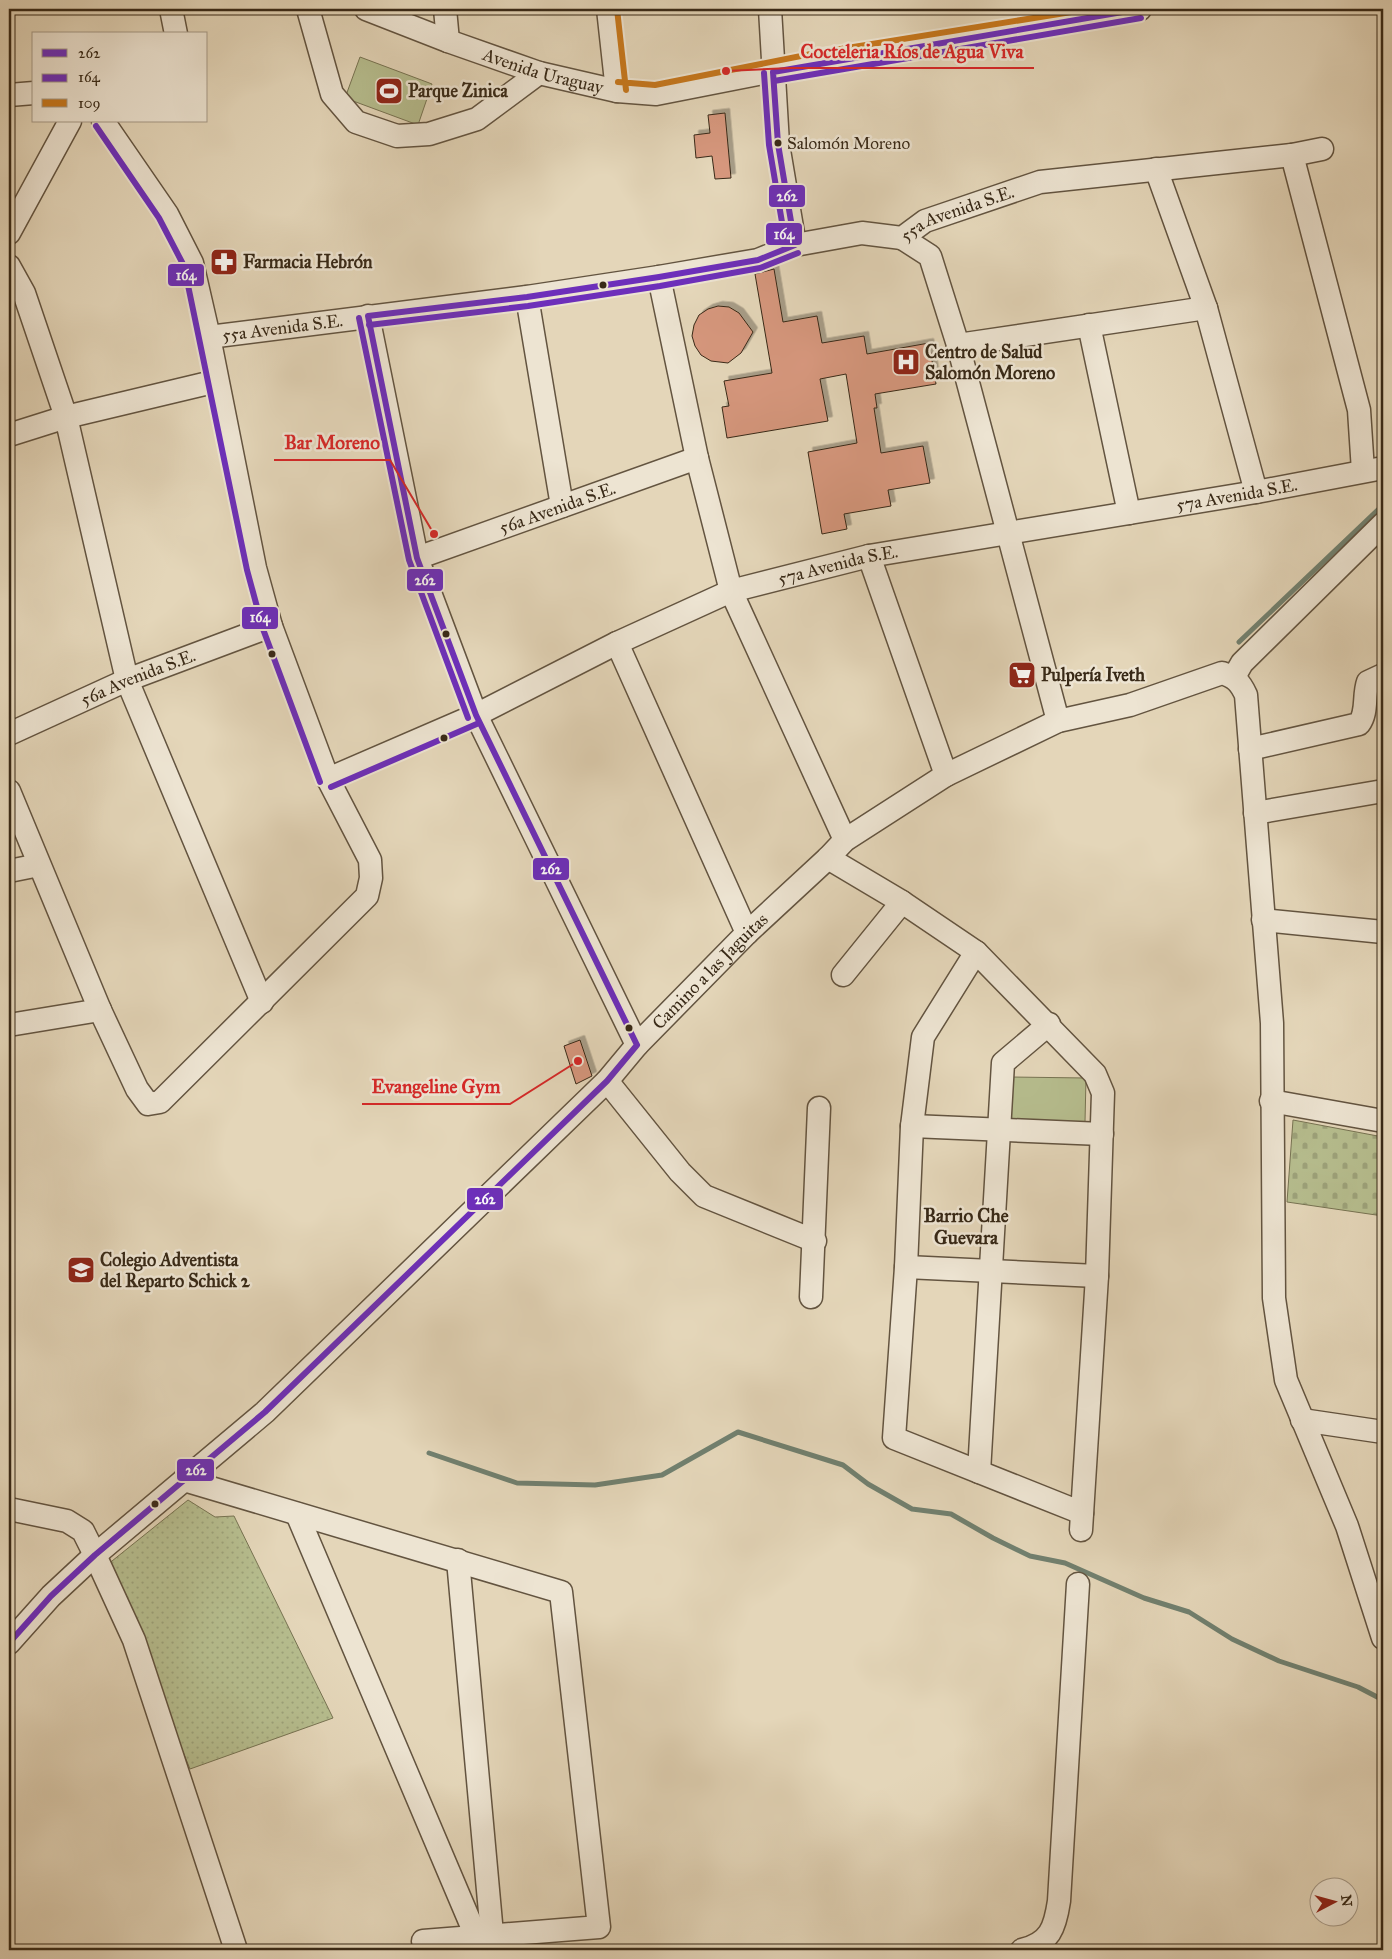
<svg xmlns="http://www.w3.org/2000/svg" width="1392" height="1959" viewBox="0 0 1392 1959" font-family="'IM FELL Great Primer',serif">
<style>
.cemetery{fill:url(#cemetery-stones);stroke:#777352}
.park{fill:url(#park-dots);stroke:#777352}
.pitch{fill:#b6bd8e;stroke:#777352}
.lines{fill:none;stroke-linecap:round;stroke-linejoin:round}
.stream{stroke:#71806f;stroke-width:5}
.building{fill:#d6977d;stroke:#382917;filter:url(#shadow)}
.minor-casing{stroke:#635440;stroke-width:25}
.minor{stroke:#ede4d2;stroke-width:22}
.bus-1-casing{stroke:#ede4d2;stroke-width:10}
.bus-2-casing{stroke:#ede4d2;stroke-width:10}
.bus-3-casing{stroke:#ede4d2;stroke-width:10}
.bus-1{stroke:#6d2fba;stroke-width:6}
.bus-2{stroke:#6d2fba;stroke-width:6}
.bus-3{stroke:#c7781d;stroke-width:6}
.bus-dot{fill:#382917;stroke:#ede4d2;stroke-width:2}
.labels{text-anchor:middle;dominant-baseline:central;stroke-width:5;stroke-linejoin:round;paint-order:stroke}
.bus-label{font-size:17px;fill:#382917;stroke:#ede4d2;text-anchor:start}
.street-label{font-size:18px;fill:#382917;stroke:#ede4d2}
.poi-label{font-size:18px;font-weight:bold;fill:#382917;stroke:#ede4d2;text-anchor:start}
.neighbourhood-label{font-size:19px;font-weight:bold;fill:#382917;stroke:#ede4d2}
.leader{fill:none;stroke:#d62828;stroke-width:2}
.callout-dot{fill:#d62828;stroke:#ede4d2;stroke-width:2}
.callout-label{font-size:19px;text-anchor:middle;font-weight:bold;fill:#d62828;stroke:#ede4d2;stroke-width:5;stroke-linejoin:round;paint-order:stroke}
.line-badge{stroke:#ede4d2;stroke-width:2}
.badge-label{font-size:14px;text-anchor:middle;font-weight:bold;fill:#fff}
</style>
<defs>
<pattern id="cemetery-stones" width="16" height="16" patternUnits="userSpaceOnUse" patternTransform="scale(1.25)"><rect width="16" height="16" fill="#b6bd8e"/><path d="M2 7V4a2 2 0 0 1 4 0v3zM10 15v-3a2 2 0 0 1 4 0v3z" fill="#9da27a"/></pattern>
<pattern id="park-dots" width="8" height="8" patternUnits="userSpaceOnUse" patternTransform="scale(1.25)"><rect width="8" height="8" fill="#b6bd8e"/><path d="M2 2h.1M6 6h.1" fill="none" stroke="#9da27a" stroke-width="1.8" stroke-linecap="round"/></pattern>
<filter id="shadow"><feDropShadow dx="4.5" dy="-4.5" stdDeviation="0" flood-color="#0004"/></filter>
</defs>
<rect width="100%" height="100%" fill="#e4d6b9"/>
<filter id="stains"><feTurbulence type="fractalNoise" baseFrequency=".004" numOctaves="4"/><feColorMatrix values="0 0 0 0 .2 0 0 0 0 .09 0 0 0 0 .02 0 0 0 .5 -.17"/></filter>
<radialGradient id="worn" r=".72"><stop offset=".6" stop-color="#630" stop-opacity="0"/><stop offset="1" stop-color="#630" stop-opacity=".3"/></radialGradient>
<path class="cemetery" d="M1293,1120L1383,1137V1216L1287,1202Z"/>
<path class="park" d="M188,1500L215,1517L234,1516L333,1718L190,1769L107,1565Z"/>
<path class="pitch" d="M360,57L432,84L418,125L345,98Z
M1011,1077L1086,1078L1085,1122L1010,1120Z"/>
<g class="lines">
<path class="stream" d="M1239,642L1383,505
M429,1453L517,1483L595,1485L662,1475L738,1432L843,1465L868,1484L912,1509L951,1514L993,1538L1030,1556L1065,1563L1144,1598L1189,1612L1232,1639L1279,1661L1358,1687L1383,1700"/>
</g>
<path class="building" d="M725,113L731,178L715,179L712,156L696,158L694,135L710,133L708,115Z
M774,269L783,322L817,316L822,343L864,336L867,354L929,343L936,384L875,394L877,408H874L881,453L923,446L930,483L888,490L891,506L844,514L847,529L822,534L808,452L857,443L846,374L820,379L828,421L727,438L722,407L729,406L724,381L772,373L755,274Z
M718,306L729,307L739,313L753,332L741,353L728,363L711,361L701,355L695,346L692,336L694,325L699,315L708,309Z
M580,1040L592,1076L576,1084L564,1046Z"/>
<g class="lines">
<defs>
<g id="minor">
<path d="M171,9L176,34"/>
<path d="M308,9L332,94L356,122L397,136L429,134L477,119L539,73"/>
<path id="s1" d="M366,9L448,41L539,73L617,91L656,94L818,62L944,43L1140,9"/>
<path d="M445,9L448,41"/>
<path d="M608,9L617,91"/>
<path d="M770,9L778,144L795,245"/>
<path d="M9,95L34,93"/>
<path d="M1292,155L1359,410L1363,471"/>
<path d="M1156,169L1206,308L1256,492"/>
<path d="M9,233L70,121"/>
<path d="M902,238L930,256L958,345L1058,721"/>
<path d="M9,266L24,293L66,417L127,680L262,1002"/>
<path d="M659,277L697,458L731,591L845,840"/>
<path d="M527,297L562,506"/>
<path d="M368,316L417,558L476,715L637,1045"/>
<path d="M1089,325L1129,513"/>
<path id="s2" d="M209,337L527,297L659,277L758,260L795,245L862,233L902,238L925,221L1040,182L1292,155L1322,149"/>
<path d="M958,345L1206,308"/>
<path d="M9,435L66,417L217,381"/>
<path d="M869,556L946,775"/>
<path id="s3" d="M417,558L697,458"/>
<path d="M617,643L747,933"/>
<path d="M1234,677L1242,663L1383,524"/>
<path id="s4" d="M9,734L127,680L271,626"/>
<path d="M1250,749L1359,724C1368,712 1363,696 1368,682L1383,675"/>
<path id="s5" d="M328,779L476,715L617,643L731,591L869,556L1256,492L1383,468"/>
<path d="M9,791L100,1010L137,1089L148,1104L160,1102L367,896L371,878L370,860L328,779L271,626L255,568L209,337L192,263L167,214L103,121"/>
<path d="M1255,813L1383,791"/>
<path d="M828,858L902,902L976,952L1095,1074L1103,1093L1097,1276L1081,1530"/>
<path d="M9,871L39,865"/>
<path d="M1263,920L1383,932"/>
<path d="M976,952L923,1037L912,1126L906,1267L894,1438L1082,1513"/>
<path d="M843,975L902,902"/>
<path d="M9,1025L100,1010"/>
<path d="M607,1081L680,1172L704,1196L815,1241"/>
<path d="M1271,1101L1383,1121"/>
<path d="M912,1126L1102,1134"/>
<path d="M906,1267L1097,1276"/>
<path d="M811,1297L819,1108"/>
<path d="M1302,1420L1383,1432"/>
<path d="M979,1472L1003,1063L1049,1024"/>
<path d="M184,1480L561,1592L599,1927L423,1941"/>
<path d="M9,1509L67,1521L83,1531L95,1555L134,1640L236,1950"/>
<path d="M297,1514L476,1936"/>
<path d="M458,1560L492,1934"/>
<path id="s6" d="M9,1643L51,1596L95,1555L265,1412L607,1081L637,1045L747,933L828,858L845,840L946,775L1058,721L1130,705L1222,673C1235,677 1240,682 1246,695L1272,1023L1274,1298L1286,1380L1347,1526L1383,1638"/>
<path d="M1022,1950C1050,1943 1055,1928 1059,1901L1078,1584"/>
</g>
</defs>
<use href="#minor" class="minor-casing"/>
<use href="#minor" class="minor"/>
<defs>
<path id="bus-1" d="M773,72L1140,9
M773,72L778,144L795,245
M368,316L417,558L476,715L637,1045
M368,316L527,297L659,277L758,260L795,245
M9,1643L51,1596L95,1555L265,1412L607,1081L637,1045"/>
<path id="bus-2" d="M764,73L769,145L786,246
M774,81L1141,18
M96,126L159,218L184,266L247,570L263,629L320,782
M359,318L409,560L468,718
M369,325L528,306L660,286L760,268L798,253
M331,787L479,723"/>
<path id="bus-3" d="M617,9L626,90
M618,82L655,85L816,53L1090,9"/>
</defs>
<use href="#bus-1" class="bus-1-casing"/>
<use href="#bus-2" class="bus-2-casing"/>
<use href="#bus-3" class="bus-3-casing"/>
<use href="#bus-1" class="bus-1"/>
<use href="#bus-2" class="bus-2"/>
<use href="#bus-3" class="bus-3"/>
</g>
<defs>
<symbol id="stadium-square" viewBox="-11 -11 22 22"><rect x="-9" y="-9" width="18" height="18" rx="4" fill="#8f2418" stroke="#ede4d2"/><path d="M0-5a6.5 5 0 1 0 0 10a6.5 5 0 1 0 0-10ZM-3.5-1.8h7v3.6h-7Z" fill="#fff"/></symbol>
<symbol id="pharmacy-square" viewBox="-11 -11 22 22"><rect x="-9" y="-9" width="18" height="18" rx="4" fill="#8f2418" stroke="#ede4d2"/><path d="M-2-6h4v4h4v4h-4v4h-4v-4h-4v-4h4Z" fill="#fff"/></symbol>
<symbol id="hospital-square" viewBox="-11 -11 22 22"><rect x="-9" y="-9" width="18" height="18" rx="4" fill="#8f2418" stroke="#ede4d2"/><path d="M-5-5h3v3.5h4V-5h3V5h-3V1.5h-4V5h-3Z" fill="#fff"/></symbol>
<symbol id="supermarket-square" viewBox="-11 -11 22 22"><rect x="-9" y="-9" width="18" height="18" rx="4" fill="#8f2418" stroke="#ede4d2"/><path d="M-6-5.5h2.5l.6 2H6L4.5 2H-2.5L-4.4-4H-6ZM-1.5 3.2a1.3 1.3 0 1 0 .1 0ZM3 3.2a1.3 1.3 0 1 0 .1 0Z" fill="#fff"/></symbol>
<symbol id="school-square" viewBox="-11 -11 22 22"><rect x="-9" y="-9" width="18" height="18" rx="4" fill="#8f2418" stroke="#ede4d2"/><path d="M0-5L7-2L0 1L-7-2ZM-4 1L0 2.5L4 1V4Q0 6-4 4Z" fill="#fff"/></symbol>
</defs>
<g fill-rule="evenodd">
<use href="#stadium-square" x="373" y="75" width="32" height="32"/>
<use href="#pharmacy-square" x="208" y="246" width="32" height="32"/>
<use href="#hospital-square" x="890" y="346" width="32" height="32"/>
<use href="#supermarket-square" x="1006" y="659" width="32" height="32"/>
<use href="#school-square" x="65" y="1254" width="32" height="32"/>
</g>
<g class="bus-dot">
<circle cx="778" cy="143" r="4.5"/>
<circle cx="603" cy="285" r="4.5"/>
<circle cx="446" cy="634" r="4.5"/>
<circle cx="272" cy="654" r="4.5"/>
<circle cx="444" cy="738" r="4.5"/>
<circle cx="629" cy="1028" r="4.5"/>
<circle cx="155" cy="1504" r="4.5"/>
</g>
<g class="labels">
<g class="bus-label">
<text x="787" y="143">Salomón Moreno</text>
</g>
<g class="street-label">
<text stroke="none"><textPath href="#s1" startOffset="188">Avenida Uraguay</textPath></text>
<text stroke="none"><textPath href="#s2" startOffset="764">55a Avenida S.E.</textPath></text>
<text stroke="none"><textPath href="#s2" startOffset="74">55a Avenida S.E.</textPath></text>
<text stroke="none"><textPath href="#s5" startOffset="960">57a Avenida S.E.</textPath></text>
<text stroke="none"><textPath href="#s3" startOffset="149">56a Avenida S.E.</textPath></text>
<text stroke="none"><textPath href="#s5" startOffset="555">57a Avenida S.E.</textPath></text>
<text stroke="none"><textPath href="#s4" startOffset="141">56a Avenida S.E.</textPath></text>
<text stroke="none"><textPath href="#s6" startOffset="972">Camino a las Jaguitas</textPath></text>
</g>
<g class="poi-label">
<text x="408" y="91">Parque Zinica</text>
<text x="243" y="262">Farmacia Hebrón</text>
<text x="925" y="352">Centro de Salud<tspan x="925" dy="21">Salomón Moreno</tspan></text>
<text x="1041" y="675">Pulpería Iveth</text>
<text x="100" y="1260">Colegio Adventista<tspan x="100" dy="21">del Reparto Schick 2</tspan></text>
</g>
<g class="neighbourhood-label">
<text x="966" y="1215">Barrio Che<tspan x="966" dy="22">Guevara</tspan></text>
</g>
</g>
<path class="leader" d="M726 71L791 68H1034M434 534L390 460H274M578 1061L510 1104H362"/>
<g class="callout-dot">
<circle cx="726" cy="71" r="5"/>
<circle cx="434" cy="534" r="5"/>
<circle cx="578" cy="1061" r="5"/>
</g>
<g class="callout-label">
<text x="912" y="58">Cocteleria Ríos de Agua Viva</text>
<text x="332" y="449">Bar Moreno</text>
<text x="436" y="1093">Evangeline Gym</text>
</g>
<g class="line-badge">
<rect x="768" y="184" width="38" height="24" rx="5" fill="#6d2fba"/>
<rect x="765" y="222" width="38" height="24" rx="5" fill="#6d2fba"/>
<rect x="167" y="263" width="38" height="24" rx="5" fill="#6d2fba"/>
<rect x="406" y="568" width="38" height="24" rx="5" fill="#6d2fba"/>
<rect x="241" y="606" width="38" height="24" rx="5" fill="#6d2fba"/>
<rect x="532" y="857" width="38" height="24" rx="5" fill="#6d2fba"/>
<rect x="466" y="1187" width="38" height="24" rx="5" fill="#6d2fba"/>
<rect x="176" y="1458" width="39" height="24" rx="5" fill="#6d2fba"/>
</g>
<g class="badge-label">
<text x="787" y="201">262</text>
<text x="784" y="239">164</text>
<text x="186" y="280">164</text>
<text x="425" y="585">262</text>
<text x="260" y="622">164</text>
<text x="551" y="874">262</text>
<text x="485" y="1204">262</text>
<text x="196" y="1475">262</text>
</g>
<rect width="1392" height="1959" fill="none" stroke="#e4d6b9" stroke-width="30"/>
<rect x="10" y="10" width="1372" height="1939" fill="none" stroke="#382917" stroke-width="2.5"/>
<rect x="15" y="15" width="1362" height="1929" fill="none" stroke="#382917"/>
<rect x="32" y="32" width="175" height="90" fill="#ede4d2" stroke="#a59987"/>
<rect x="42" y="49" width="25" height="8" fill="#6d2fba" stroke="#a59987"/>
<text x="78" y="58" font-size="15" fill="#382917">262</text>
<rect x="42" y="74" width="25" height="8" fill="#6d2fba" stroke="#a59987"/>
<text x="78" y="82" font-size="15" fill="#382917">164</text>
<rect x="42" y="99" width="25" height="8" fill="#c7781d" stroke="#a59987"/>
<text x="78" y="108" font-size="15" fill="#382917">109</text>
<g transform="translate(1334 1902) rotate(84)"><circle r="24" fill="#ede4d2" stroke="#a59987"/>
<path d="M0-4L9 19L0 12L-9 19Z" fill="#8f2418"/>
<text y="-8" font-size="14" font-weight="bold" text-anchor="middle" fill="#382917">N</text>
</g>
<rect width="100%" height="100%" filter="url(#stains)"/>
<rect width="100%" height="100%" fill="url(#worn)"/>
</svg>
